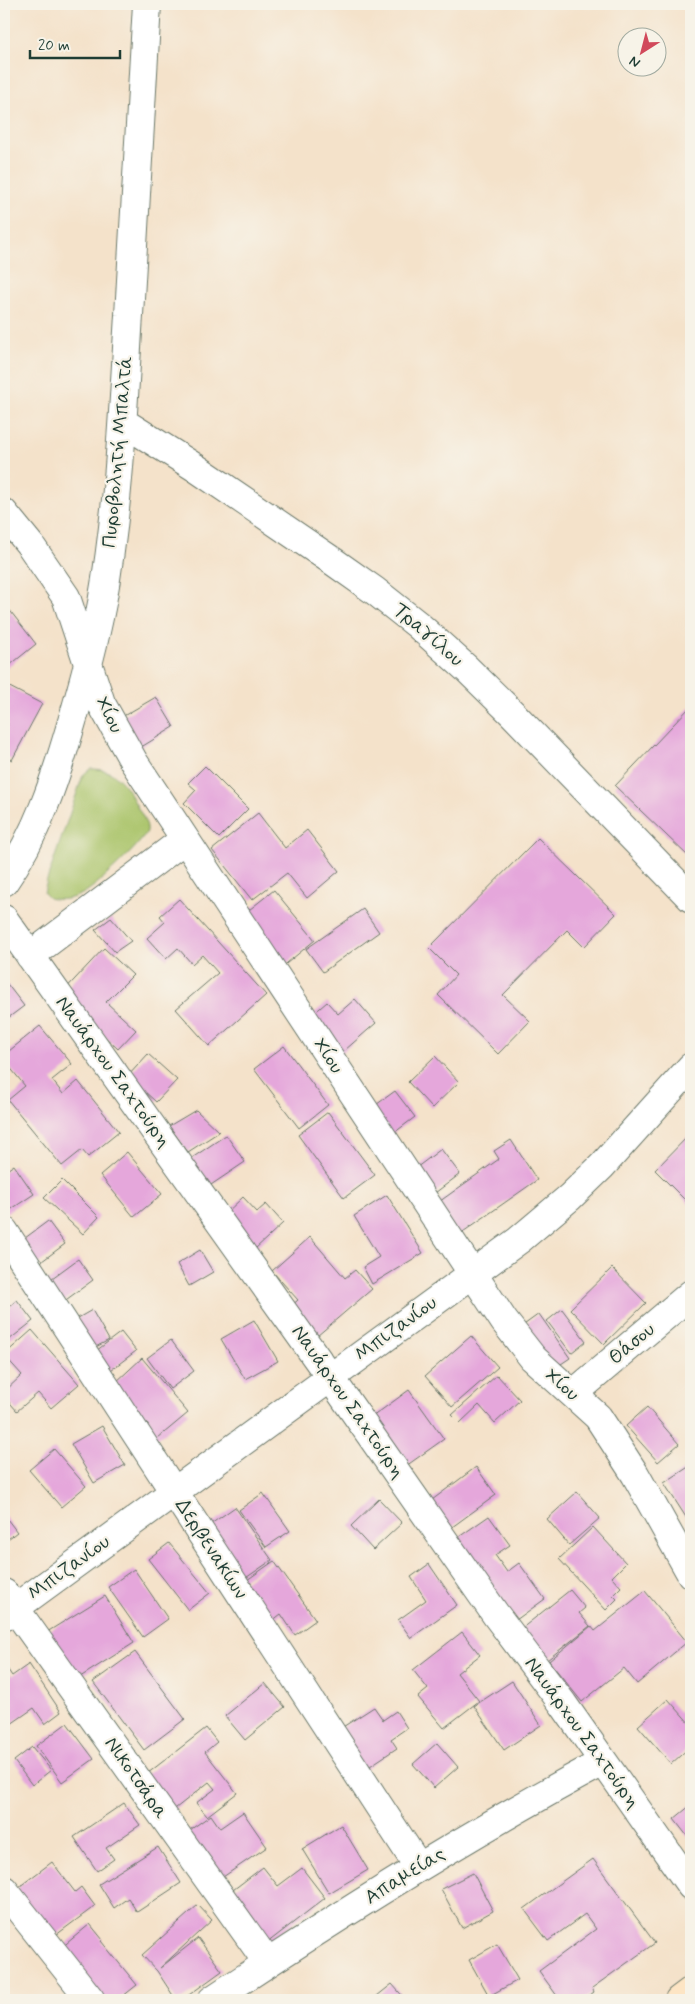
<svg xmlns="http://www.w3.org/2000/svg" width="695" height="2004" viewBox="0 0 695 2004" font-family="Mynerve,sans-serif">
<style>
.green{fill:#aac46a;stroke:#64804f}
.building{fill:#e5a7db}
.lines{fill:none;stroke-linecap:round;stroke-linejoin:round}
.street-casing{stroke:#6a7768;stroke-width:30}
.secondary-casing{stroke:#6a7768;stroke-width:30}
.street{stroke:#fff;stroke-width:28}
.secondary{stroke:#fde5c4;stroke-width:28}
.labels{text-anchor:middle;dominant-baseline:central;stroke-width:4.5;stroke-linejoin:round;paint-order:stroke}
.street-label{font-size:20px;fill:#1f3d34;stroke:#f7f3e8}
</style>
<rect width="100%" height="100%" fill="#f7f3e8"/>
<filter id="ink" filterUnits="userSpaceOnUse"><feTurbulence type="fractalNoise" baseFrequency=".02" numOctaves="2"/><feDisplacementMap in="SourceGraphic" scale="10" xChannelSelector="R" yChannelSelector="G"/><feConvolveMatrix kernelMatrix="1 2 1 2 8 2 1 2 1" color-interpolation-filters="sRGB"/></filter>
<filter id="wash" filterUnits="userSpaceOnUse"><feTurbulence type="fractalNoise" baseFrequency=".0096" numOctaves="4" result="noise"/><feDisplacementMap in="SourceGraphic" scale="20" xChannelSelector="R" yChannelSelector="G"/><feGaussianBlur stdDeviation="1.12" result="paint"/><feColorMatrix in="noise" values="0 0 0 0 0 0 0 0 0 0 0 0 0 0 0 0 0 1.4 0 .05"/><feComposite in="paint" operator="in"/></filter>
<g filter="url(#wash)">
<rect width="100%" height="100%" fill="#f4e2ca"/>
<path class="green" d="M90,769C119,768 127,788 139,810C142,815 148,824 147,831C145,841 94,889 82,894C72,899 60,901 49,898L44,893L47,880L83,775Z"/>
<g id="blocks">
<path class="building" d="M4,603L36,644L4,670Z
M4,684L42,704L12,760L4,756V731L8,724L4,721Z
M156,697L174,727L138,749L120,718Z
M691,706V856L690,858L615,786Z
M205,766L248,809L219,838L184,803L196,790L188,783Z
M258,813L285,848L307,830L339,871L307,898L287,873L252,900L212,850Z
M538,838L616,914L584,947L567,930L503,995L530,1021L498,1054L438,995L456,975L429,948Z
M274,890L315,940L281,968L239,918Z
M179,899L266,995L209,1046L176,1009L218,973L202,955L192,964L178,948L166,959L147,938L165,922L160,916Z
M363,909L379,932L323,972L306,949Z
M111,918L131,941L115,952L95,930Z
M104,948L133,975L106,1002L136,1030L118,1049L60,995Z
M4,980L24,1006L4,1021Z
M355,999L376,1023L337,1057L305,1021L327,1002L338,1014Z
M40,1026L72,1064L52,1080L63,1094L78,1081L119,1132L88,1157L82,1150L62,1166L8,1100L25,1086L4,1060V1055Z
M284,1046L328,1105L299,1128L254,1069Z
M148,1054L177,1080L156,1102L128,1076Z
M435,1056L459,1082L432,1108L408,1082Z
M395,1091L415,1117L390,1136L369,1110Z
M196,1110L219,1132L188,1152L169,1126Z
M328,1112L375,1175L344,1198L298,1135Z
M691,1133V1206L655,1170Z
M226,1135L245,1162L205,1189L186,1162Z
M511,1140L537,1180L450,1241L429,1209L499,1159L494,1151Z
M441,1149L460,1174L427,1199L408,1174Z
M127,1152L162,1194L134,1217L100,1175Z
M14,1165L34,1194L4,1214V1172Z
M62,1180L99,1217L83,1234L44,1198Z
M387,1195L423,1253L372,1284L363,1267L379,1257L354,1216Z
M243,1197L257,1212L266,1204L283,1223L255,1249L224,1215Z
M48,1221L65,1244L34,1267L17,1244Z
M310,1237L345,1278L355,1270L372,1289L317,1336L291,1306L298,1300L272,1271Z
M200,1250L213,1272L189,1286L177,1264Z
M78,1259L93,1280L59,1305L44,1284Z
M612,1268L646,1303L604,1344L570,1309Z
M17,1300L33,1321L4,1344V1311Z
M562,1309L586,1341L571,1353L547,1321Z
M92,1310L109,1340L88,1351L71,1322Z
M539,1314L570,1358L552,1370L521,1327Z
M254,1320L278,1361L245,1379L221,1339Z
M32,1330L79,1384L51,1408L38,1393L17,1411L4,1396V1392L22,1375L4,1355Z
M121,1332L136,1351L103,1376L88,1357Z
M471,1336L498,1367L452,1407L425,1376Z
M171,1340L194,1371L170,1389L147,1358Z
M142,1358L188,1413L152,1443L115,1383Z
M497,1375L520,1400L495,1423L479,1405L460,1423L452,1415Z
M409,1390L444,1439L406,1466L372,1417Z
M647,1407L679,1444L658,1462L626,1426Z
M102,1426L125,1465L94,1483L71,1444Z
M54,1449L86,1486L61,1507L29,1470Z
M690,1466L691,1467V1525L664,1483Z
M476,1467L496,1495L448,1530L428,1503Z
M577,1492L600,1518L569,1545L547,1519Z
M263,1493L290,1531L266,1547L239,1510Z
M379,1499L402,1523L373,1550L351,1526Z
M235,1507L272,1560L237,1584L201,1531Z
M4,1515L17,1532L4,1542Z
M489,1516L510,1545L495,1555L507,1572L519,1563L545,1599L516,1620L456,1539Z
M593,1527L626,1563L612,1577L621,1587L613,1595L617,1599L606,1610L559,1559Z
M169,1543L210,1593L188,1610L148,1559Z
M274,1561L316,1620L295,1635L281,1614L268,1624L240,1585Z
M429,1564L457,1605L411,1638L398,1620L426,1600L411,1577Z
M134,1569L168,1619L143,1637L108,1587Z
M570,1590L585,1608L579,1613L590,1626L547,1660L521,1629Z
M645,1591L687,1642L637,1684L624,1668L582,1702L549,1661L591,1626L595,1631Z
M105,1596L134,1643L77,1679L47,1632Z
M462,1632L480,1655L457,1673L479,1701L444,1728L418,1697L428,1689L413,1670Z
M135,1652L185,1719L144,1750L93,1682Z
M4,1664L12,1676L29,1664L61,1712L45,1724L34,1708L11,1724L4,1714Z
M512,1681L541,1725L504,1750L474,1706Z
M265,1683L285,1707L245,1740L225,1716Z
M668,1699L691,1725V1746L671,1764L638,1726Z
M374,1707L383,1720L396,1711L407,1728L391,1739L397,1748L364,1770L338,1730Z
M67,1723L94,1759L62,1782L36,1746Z
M206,1728L217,1742L205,1752L237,1793L207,1816L196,1803L215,1789L209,1782L171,1812L143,1777Z
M437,1743L458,1767L434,1788L413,1764Z
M32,1747L51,1770L32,1785L14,1761Z
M124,1803L140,1825L106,1848L114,1859L97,1871L74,1837Z
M691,1805V1841L674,1819Z
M243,1812L267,1847L220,1879L187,1832L211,1815L220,1828Z
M341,1825L368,1870L329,1893L302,1849Z
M158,1847L181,1883L137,1912L128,1898L114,1908L99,1884Z
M593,1859L655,1943L592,1988L594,1992L583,2000H560L539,1971L596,1929L585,1914L548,1941L524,1909Z
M52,1862L75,1892L81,1887L95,1906L48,1941L11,1893Z
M263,1867L278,1886L302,1868L325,1898L267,1943L229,1893Z
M473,1873L493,1911L462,1928L441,1889Z
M198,1905L212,1920L160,1968L198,1938L222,1971L182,2000H176L157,1971L142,1955Z
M90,1924L103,1940L101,1941L137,1985L118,2000H93L55,1953Z
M497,1944L518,1980L489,1996L469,1960Z
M392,1984L406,2000H372Z"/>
</g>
</g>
<g filter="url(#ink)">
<use href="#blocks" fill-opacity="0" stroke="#6a7768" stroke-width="1"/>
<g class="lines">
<defs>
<path id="street" d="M123,422L196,468L334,562L375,591L418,625L467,669L513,714L691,898
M4,513L31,546L66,597L101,703L134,762L504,1321L533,1358L598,1417L635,1474L691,1574
M4,882C37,835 55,780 71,725C83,685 94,644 102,603C119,508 123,411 129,315C135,211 141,107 147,4
M4,919L330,1377L496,1615L563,1704L691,1886
M30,956L185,839
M4,1231L418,1866
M573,1394L691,1294
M4,1593L268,1963
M4,1616L519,1240L570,1197L602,1166L691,1067
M4,1890L91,2000
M212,2000C339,1915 468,1834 603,1762"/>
<path id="secondary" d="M679,2000L691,1991"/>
</defs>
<use href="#street" class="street-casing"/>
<use href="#secondary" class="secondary-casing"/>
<use href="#street" class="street"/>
<use href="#secondary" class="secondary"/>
</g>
</g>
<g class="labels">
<g class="street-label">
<text transform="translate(118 452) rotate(-85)">Πυροβολητή Μπαλτά</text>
<text transform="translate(428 635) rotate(41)">Τραγίλου</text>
<text transform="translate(109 715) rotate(64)">Χίου</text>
<text transform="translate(328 1056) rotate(57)">Χίου</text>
<text transform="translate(113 1072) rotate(54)">Ναυάρχου Σαχτούρη</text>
<text transform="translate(396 1329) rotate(-36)">Μπιζανίου</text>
<text transform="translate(632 1344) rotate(-40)">Θάσου</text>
<text transform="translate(562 1385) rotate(41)">Χίου</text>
<text transform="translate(348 1402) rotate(55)">Ναυάρχου Σαχτούρη</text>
<text transform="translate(211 1549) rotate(57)">Δερβενακίων</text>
<text transform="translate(69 1568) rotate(-36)">Μπιζανίου</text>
<text transform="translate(582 1733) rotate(54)">Ναυάρχου Σαχτούρη</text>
<text transform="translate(136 1778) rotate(55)">Νικοτσάρα</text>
<text transform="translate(405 1876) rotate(-32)">Απαμείας</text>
</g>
</g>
<rect width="695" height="2004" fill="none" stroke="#f7f3e8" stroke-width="20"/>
<g transform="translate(642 52) rotate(216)"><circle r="24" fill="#f7f3e8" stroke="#a1aaa0"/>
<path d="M0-4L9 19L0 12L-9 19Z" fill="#d1495b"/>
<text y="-8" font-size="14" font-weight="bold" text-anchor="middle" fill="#1f3d34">N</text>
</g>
<path d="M30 50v8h90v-8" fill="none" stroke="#1f3d34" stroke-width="2.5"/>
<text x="38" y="50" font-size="15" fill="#1f3d34" stroke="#f7f3e8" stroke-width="4" paint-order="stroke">20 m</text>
</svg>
